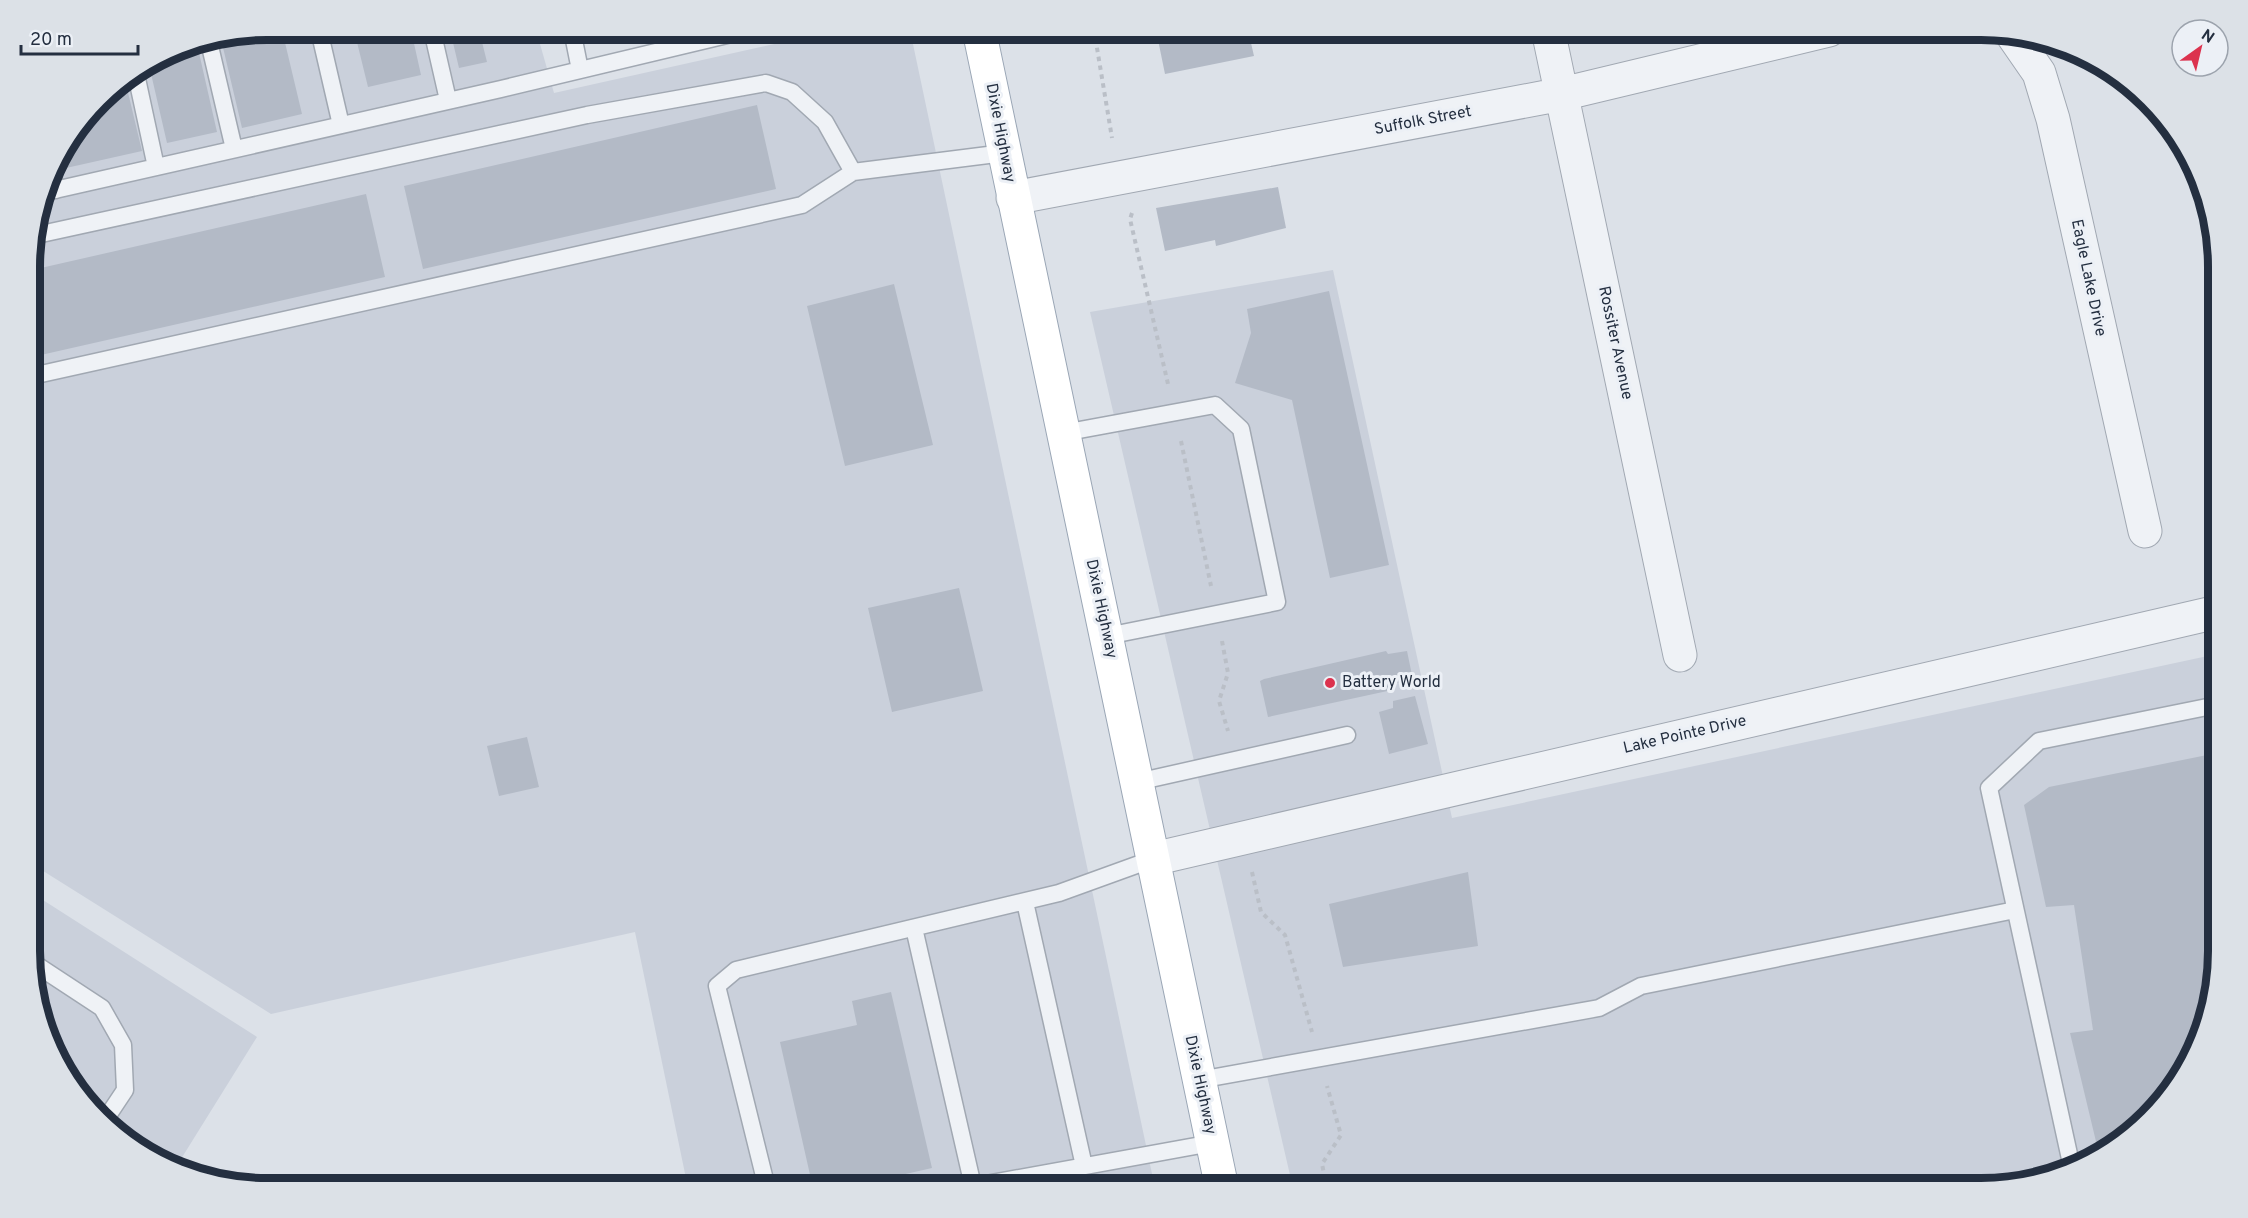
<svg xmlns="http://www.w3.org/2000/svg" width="2248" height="1218" viewBox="0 0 2248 1218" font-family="Overpass,sans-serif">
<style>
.built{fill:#cad0db}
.building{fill:#b3bac6}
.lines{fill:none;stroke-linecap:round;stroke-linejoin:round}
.service-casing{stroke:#a1a8b2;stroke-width:19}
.minor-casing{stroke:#a1a8b2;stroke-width:35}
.primary-casing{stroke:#9aa6b5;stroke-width:35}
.path{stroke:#babfc7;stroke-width:4;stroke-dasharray:4.5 4.5;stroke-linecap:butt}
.service{stroke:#eff2f6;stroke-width:16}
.minor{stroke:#eff2f6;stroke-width:33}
.primary{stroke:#fff;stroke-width:33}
.poi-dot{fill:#dc324e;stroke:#ecf0f6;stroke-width:2}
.labels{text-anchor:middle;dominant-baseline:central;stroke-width:6;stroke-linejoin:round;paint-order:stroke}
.street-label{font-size:16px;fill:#242f40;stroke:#ecf0f6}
.poi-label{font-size:16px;fill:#242f40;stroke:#ecf0f6;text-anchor:start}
.rim{fill:none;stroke:#242f40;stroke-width:8}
</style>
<rect width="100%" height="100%" fill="#dce1e8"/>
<path class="built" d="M268,30H536L554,93L837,30H910L1155,1188H688L635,932L271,1014L32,864V237L55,162L111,89L177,48Z
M1333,270L1452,818L2217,654L2218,965L2186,1069L2112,1148L2056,1175L1995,1188H1293L1090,312Z
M32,893L257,1037L176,1167L149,1156L70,1083L32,981Z"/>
<path class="building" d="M268,30H282L302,114L242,128L221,39Z
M354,30H411L421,75L368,87Z
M450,30H479L487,62L459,68Z
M660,30H676V31L661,34Z
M1156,30H1248L1254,56L1165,74Z
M197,44L217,132L167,143L149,65L177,48Z
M125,80L142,151L66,168L63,152L111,89Z
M757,105L776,189L423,269L404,186Z
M1278,187L1286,228L1216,246L1215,240L1165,251L1156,208Z
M366,194L385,277L32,357V270Z
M894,284L933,445L845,466L807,306Z
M1329,291L1389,565L1330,578L1292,400L1235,383L1251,333L1247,309Z
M959,588L983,691L892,712L868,608Z
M1386,651L1388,654L1407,651L1413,680L1392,684V690L1268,717L1260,681L1264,679Z
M1415,696L1428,744L1389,754L1379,712L1393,708V701Z
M527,737L539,787L499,796L487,746Z
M2217,753L2218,965L2186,1069L2112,1148L2099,1154L2070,1033L2093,1030L2074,905L2046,907L2024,805L2049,787Z
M1468,872L1478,946L1343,967L1329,904Z
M891,992L932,1168L844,1188H813L780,1042L857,1025L852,1001Z"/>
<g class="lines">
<defs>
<path id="service" d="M319,30L341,125
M432,30L448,100
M572,30L580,70
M209,42L234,149
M136,74L156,167
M52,171L56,190
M46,192L501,89L748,30
M32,236L587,115L766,83L792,92L825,122L853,172
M32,376L802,205L853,172L1004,153
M1063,433L1215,405L1241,429L1277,602L1107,636
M1137,782L1347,735
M1025,902L1084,1166
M914,928L973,1186
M32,962L102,1008L123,1045L125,1090L107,1117
M1199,1080L1599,1008L1641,986L2015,910
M2072,1168L1989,788L2039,741L2217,705
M767,1188L717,986L736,970L1059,893L1153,859
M964,1188L1212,1143"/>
<path id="minor" d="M1548,30L1680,655
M2012,34L2039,73L2053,119L2145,531
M1013,198L1562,94L1829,30
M1153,859L2217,612"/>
<path id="primary" d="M979,30L1222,1188"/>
</defs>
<use href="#service" class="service-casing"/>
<use href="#minor" class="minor-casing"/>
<use href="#primary" class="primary-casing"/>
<path class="path" d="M1094,30L1112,138
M1132,213L1130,219L1168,384
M1181,441L1211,586
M1222,641L1228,673L1219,701L1228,731
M1252,872L1261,912L1285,935L1312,1032
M1327,1188L1322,1164L1341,1135L1327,1086"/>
<use href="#service" class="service"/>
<use href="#minor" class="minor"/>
<use href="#primary" class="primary"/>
</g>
<circle class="poi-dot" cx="1330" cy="683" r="6"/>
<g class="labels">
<g class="street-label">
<text transform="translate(1423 121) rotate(-11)">Suffolk Street</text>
<text transform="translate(1000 133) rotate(79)">Dixie Highway</text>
<text transform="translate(2088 278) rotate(78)">Eagle Lake Drive</text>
<text transform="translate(1615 343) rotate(78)">Rossiter Avenue</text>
<text transform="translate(1101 609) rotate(78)">Dixie Highway</text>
<text transform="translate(1685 735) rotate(-13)">Lake Pointe Drive</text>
<text transform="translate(1200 1085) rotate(78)">Dixie Highway</text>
</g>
<g class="poi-label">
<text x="1342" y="683">Battery World</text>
</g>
</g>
<path d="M0 0H2248V1218H0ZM267 40H1981A227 227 0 0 1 2208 267V951A227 227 0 0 1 1981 1178H267A227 227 0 0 1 40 951V267A227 227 0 0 1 267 40Z" fill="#dce1e7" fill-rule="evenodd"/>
<path class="rim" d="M267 40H1981A227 227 0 0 1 2208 267V951A227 227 0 0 1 1981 1178H267A227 227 0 0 1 40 951V267A227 227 0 0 1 267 40Z"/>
<g transform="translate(2200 48) rotate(34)"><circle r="28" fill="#ecf0f6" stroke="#9ca3ad" stroke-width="1.5"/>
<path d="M0-4.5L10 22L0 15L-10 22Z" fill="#dc324e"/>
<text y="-9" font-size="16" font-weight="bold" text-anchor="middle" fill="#242f40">N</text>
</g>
<path d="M21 45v9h117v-9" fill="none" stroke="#242f40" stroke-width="3"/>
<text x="30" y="45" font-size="18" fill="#242f40" stroke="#ecf0f6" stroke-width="4.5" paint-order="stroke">20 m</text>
</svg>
